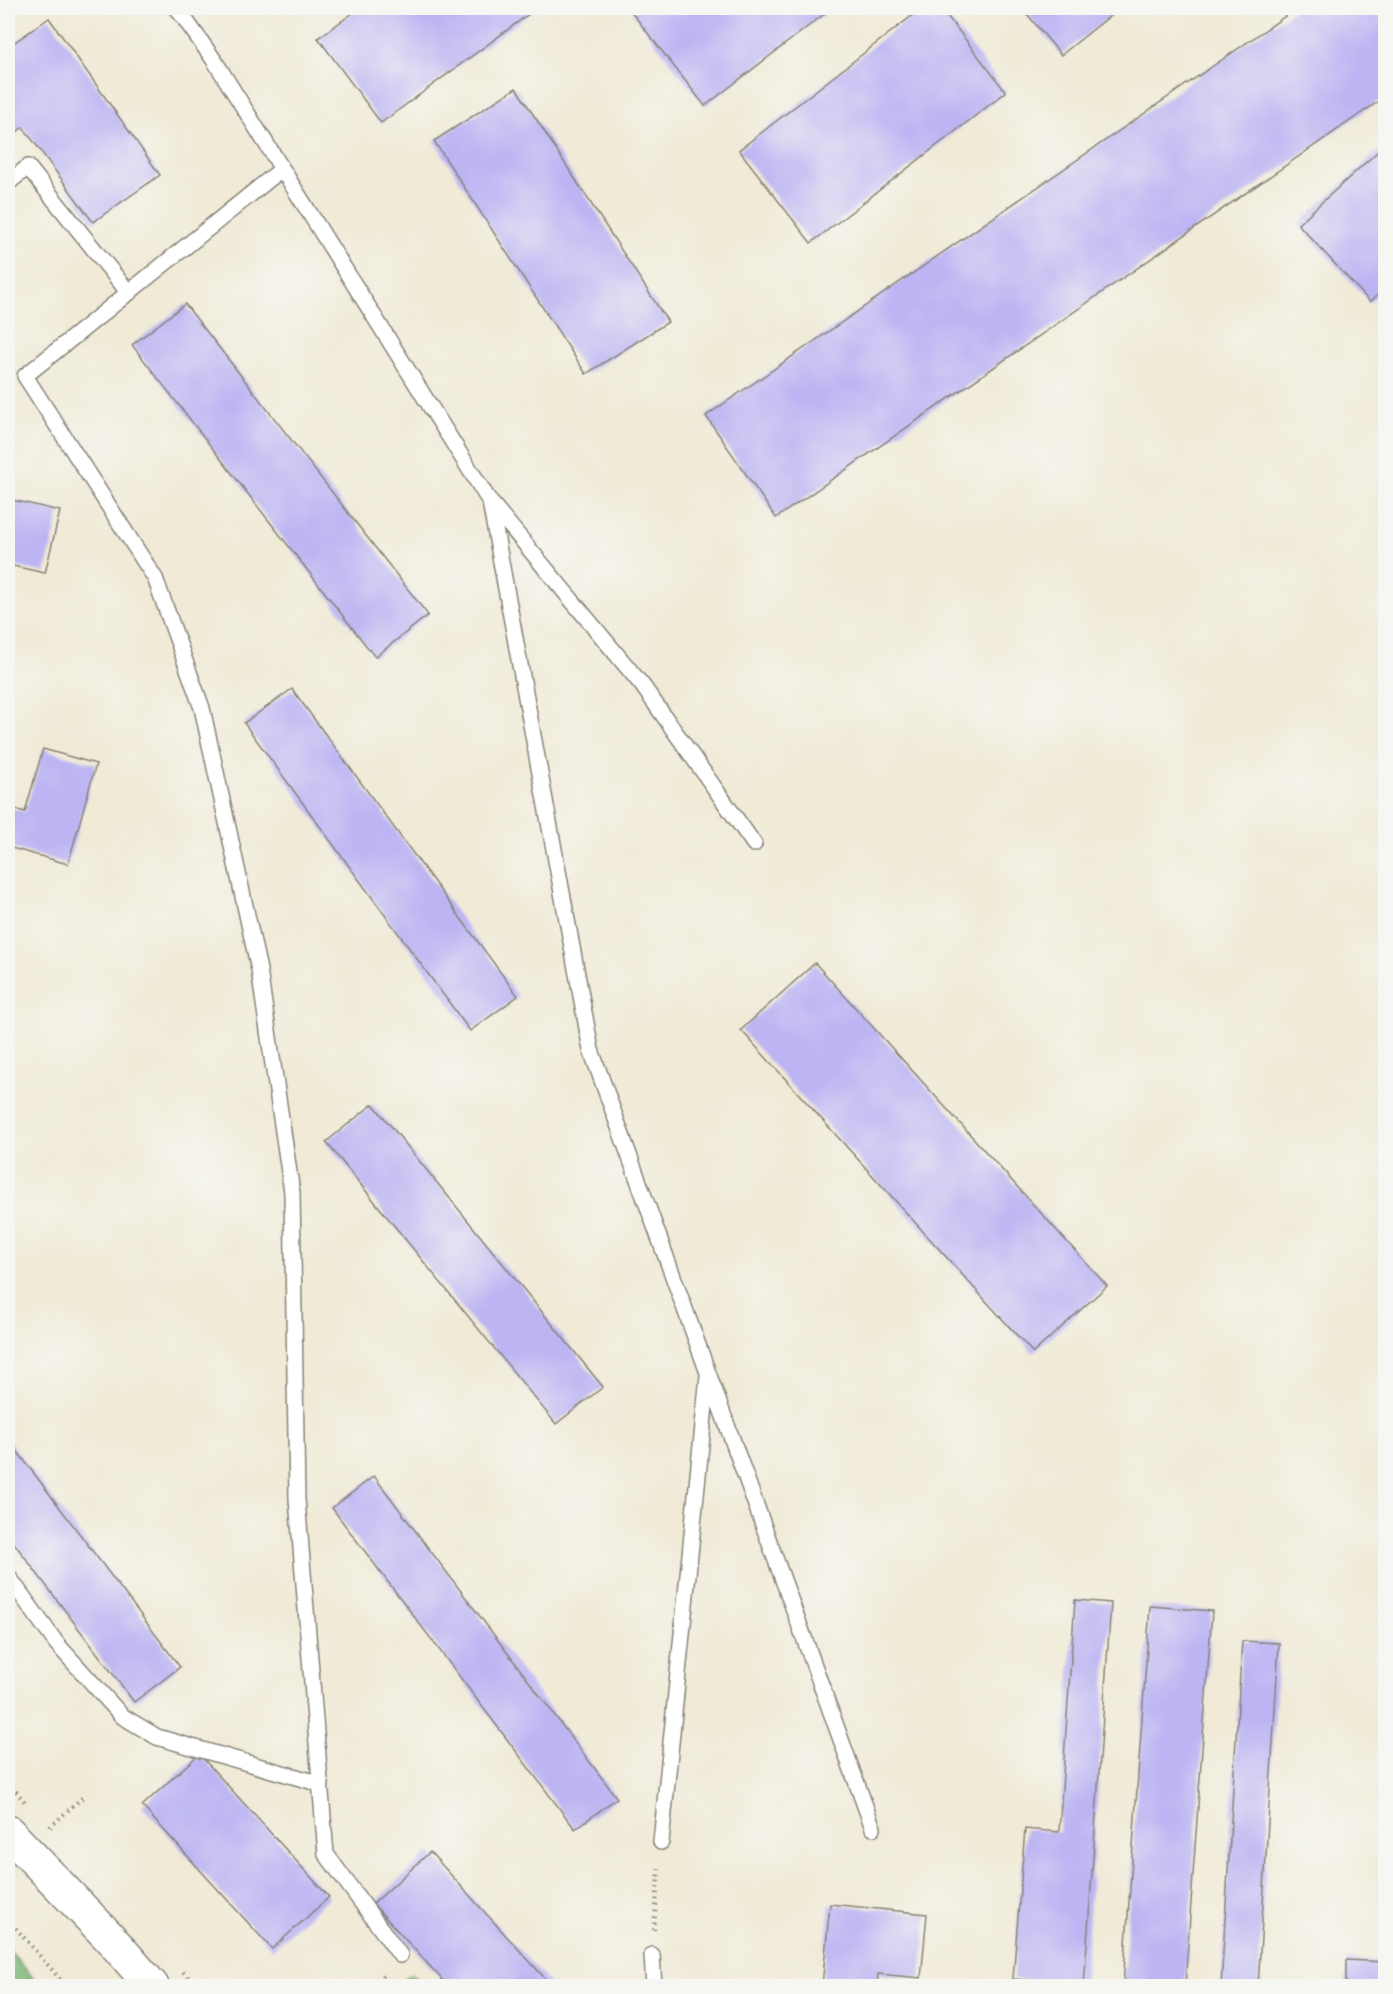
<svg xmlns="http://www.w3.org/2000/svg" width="1393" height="1994" viewBox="0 0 1393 1994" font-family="'Gentium Book Plus',serif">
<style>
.green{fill:#9ed98d;stroke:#5d7a54;stroke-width:1.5}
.forest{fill:#7eb978;stroke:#4d6a4a;stroke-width:1.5}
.building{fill:#bcb4f3}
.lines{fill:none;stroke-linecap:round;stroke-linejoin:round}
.service-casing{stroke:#868379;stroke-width:18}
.tertiary-casing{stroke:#868379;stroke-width:36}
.path{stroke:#868379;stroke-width:4;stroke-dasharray:1.5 4.5;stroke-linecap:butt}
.service{stroke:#fff;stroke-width:15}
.tertiary{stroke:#fff;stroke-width:33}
</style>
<rect width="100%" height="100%" fill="#f6f6f2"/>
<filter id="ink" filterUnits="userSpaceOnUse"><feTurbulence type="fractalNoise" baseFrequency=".0167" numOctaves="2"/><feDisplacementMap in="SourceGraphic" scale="12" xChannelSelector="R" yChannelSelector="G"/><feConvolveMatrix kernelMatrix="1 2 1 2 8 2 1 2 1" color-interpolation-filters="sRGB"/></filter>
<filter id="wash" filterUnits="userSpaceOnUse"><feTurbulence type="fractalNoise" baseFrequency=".008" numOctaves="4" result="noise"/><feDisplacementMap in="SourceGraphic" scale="24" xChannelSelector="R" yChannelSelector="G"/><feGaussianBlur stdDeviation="1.35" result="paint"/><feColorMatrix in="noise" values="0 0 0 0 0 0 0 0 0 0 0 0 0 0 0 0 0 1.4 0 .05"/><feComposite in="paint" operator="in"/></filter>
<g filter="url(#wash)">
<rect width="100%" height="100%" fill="#f0ead6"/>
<path class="green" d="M411,1974L423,1986H396Z"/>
<path class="forest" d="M8,1949L40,1986H8Z"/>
<g id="blocks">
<path class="building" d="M360,8H537L381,123L318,38Z
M639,8H832L705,106L632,13Z
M922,8H941L1006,92L811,243L739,150Z
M1022,8H1120L1061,55Z
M1297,8H1379L1386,16V96L776,518L706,416Z
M49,18L160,175L93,222L23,127L8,139V47Z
M516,88L668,322L586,374L434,141Z
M1386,144V287L1370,302L1298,224Z
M185,304L428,615L375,657L132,345Z
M8,499L60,511L45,573L8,565Z
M292,689L518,996L470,1031L244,723Z
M43,749L96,764L68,864L8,847V807L25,812Z
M815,963L1107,1286L1033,1353L741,1030Z
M373,1104L603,1387L556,1424L326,1142Z
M8,1439L180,1667L134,1702L8,1535Z
M374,1476L617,1798L575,1829L332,1508Z
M1075,1600L1111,1603L1084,1986H1047L1048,1982L1013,1979L1025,1829L1059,1832Z
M1150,1606L1212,1611L1185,1986H1123Z
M1242,1641L1279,1643L1258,1986H1221Z
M199,1754L329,1897L272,1949L142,1806Z
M430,1852L552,1986H448L373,1904Z
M830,1904L927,1914L921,1978L878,1974L877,1986H822Z
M1346,1960L1386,1962V1986H1346Z"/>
</g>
</g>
<g filter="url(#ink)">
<use href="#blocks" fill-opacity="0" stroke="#868379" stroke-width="1.5"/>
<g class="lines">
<defs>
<path id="service" d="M177,8L214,60L490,502L591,1050L873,1828
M282,169L25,376L155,578L202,708L259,970L292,1192L297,1499L326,1854L400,1955
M8,183L28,167L129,293
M492,504L642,685L754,844
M8,1576L57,1644L122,1716L157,1737L321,1784
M661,1842L708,1376
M652,1955L654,1986"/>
<path id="tertiary" d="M8,1832L110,1938L152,1986"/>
</defs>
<use href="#service" class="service-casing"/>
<use href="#tertiary" class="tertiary-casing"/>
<path class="path" d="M8,1782L25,1802
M50,1827L85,1795
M8,1919L66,1986
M654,1930L659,1866
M183,1972L197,1986
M374,1986L385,1973"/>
<use href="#service" class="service"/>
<use href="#tertiary" class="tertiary"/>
</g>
</g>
<rect width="1393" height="1994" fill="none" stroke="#f6f6f2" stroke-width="30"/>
</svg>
